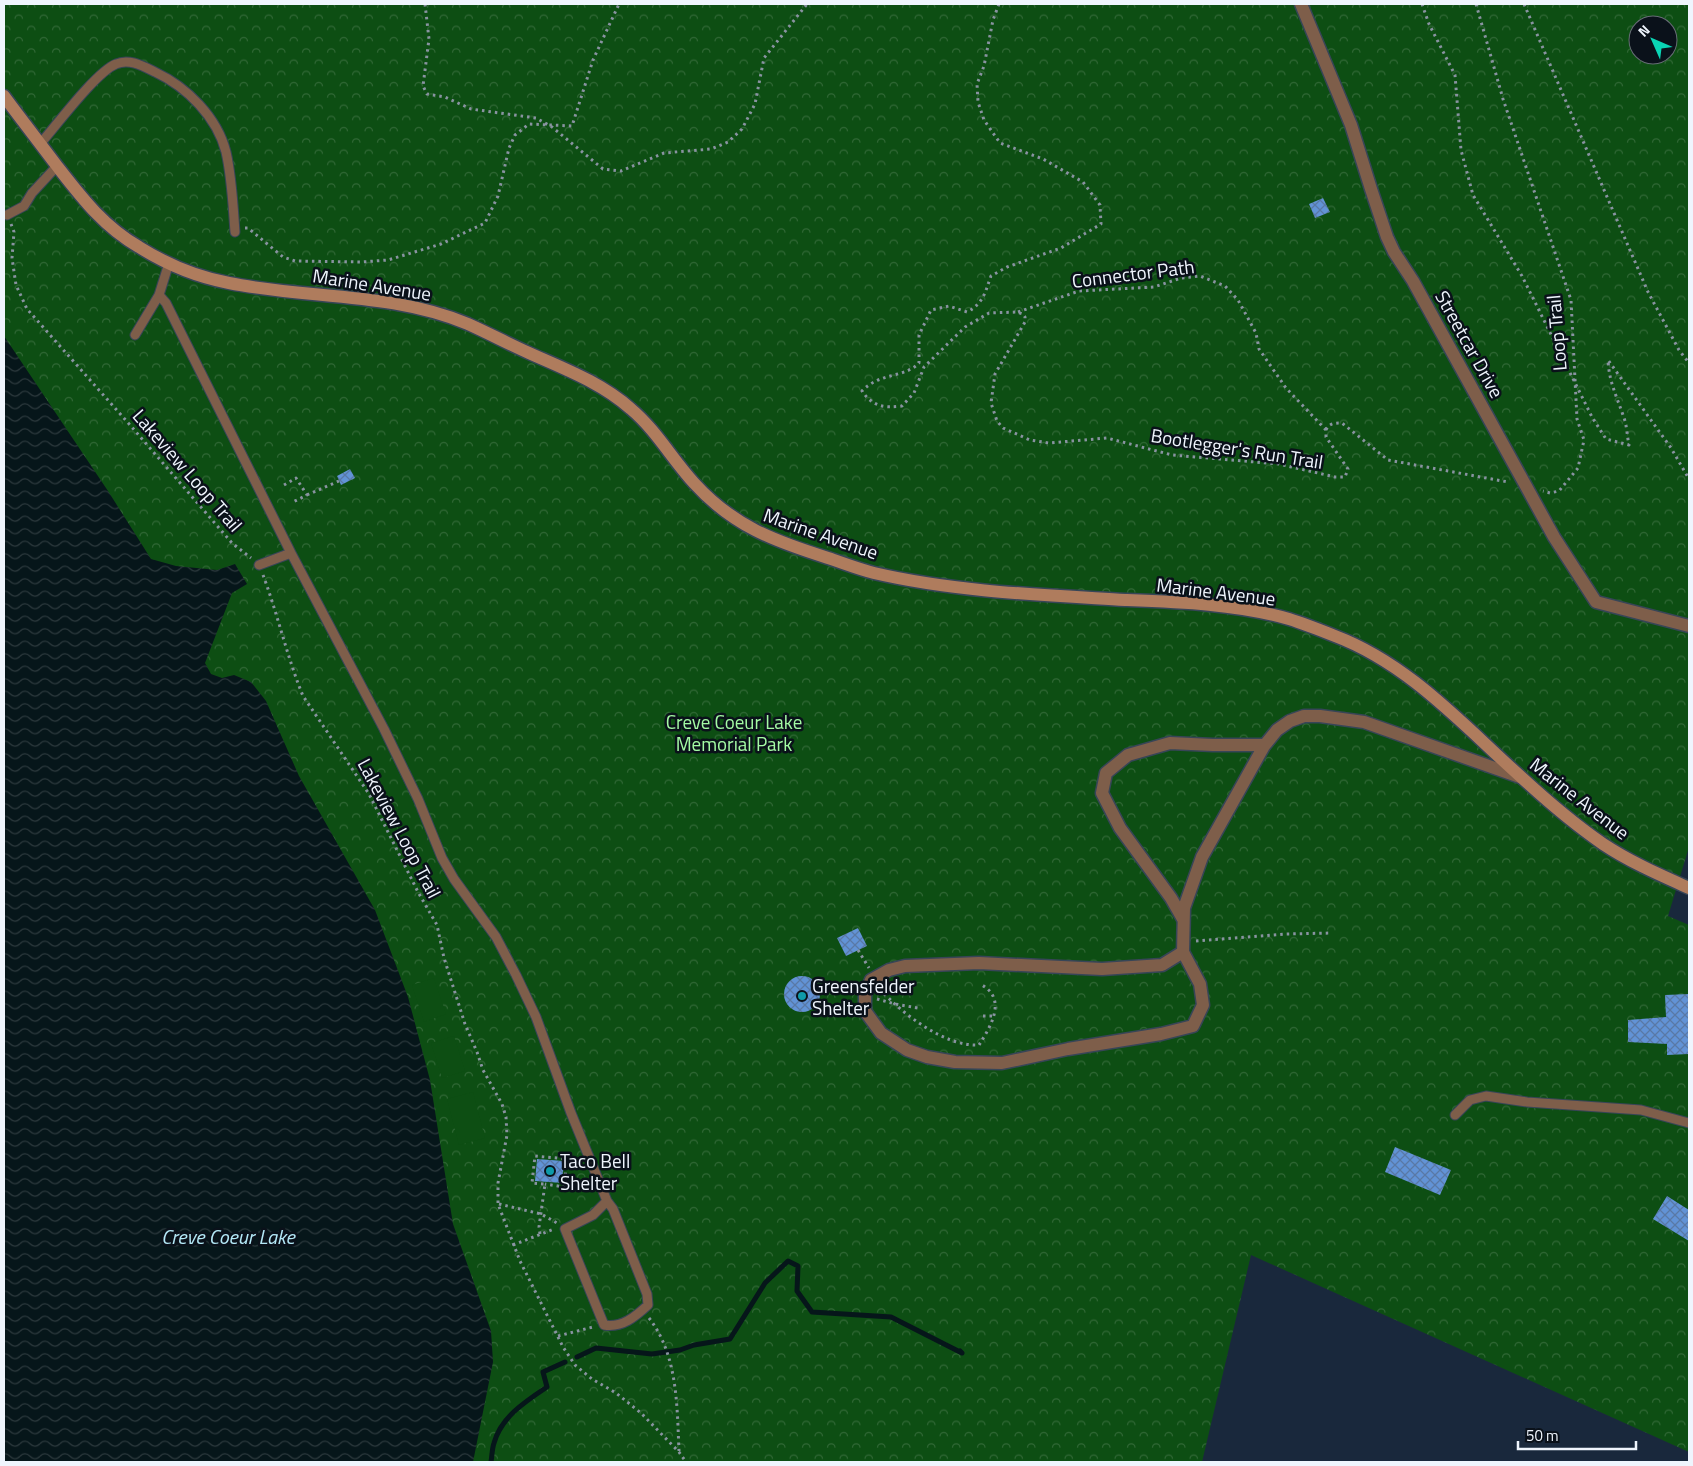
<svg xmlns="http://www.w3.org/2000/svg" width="1693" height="1466" viewBox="0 0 1693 1466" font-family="'Titillium Web',sans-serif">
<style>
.park{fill:url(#park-crowns);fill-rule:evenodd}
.pitch{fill:#0d4e13}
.water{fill:url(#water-waves)}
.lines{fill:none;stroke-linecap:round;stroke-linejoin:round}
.stream{stroke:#06161a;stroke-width:5}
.building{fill:url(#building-cross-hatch)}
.lane-casing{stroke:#374557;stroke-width:11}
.street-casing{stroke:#374557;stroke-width:15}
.secondary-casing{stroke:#374557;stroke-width:15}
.path{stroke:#8993a1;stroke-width:3;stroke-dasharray:2.5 4;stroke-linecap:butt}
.lane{stroke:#7e5e4a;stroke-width:9}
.street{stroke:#7e5e4a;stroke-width:12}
.secondary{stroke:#af7c5d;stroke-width:12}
.culture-dot{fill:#0f9aa8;stroke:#0a111a;stroke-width:2}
.labels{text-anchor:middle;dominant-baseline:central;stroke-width:5;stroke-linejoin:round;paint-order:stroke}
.street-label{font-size:19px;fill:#eff5fd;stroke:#0a111a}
.park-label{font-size:19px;fill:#a4fba4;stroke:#0a111a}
.poi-label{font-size:19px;fill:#eff5fd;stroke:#0a111a;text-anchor:start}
.water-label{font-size:20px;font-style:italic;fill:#b4e9f7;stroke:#0a111a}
</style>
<defs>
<pattern id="park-crowns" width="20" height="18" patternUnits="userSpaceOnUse" patternTransform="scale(1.25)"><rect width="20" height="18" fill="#0d4e13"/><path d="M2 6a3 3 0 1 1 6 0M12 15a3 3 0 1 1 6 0" fill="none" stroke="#316836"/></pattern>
<pattern id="water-waves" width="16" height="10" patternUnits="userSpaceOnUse" patternTransform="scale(1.25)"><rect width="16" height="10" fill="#06161a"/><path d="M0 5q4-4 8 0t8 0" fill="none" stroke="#2b383c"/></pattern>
<pattern id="building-cross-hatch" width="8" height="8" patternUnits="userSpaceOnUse" patternTransform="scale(1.25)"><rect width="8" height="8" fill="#6293d6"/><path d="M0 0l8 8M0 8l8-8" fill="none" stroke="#5979a6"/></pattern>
</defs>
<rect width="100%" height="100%" fill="#19283c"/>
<path class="park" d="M4,4H1689V847L1668,916L1689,925V1452L1251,1255L1202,1462H4ZM1638,25H1668V55H1638Z"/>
<path class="pitch" d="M434,978L446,1014L424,1022L412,985Z
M454,1036L465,1071L442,1078L431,1043Z
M473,1092L485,1138L459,1145L447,1099Z"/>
<path class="water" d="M4,336L108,491L151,559L176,566L217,570L235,564L247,584L232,593L205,663L211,674L222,678L234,675L251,682L266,701L299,776L375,910L408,997L430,1080L453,1224L491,1331L493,1362L473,1462H4Z"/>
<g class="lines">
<path class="stream" d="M577,1357L596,1348L652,1354L680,1350L694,1345L730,1339L765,1283L788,1261L798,1266L797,1291L812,1312L891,1317L962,1353L960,1351
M491,1462C492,1456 492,1449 494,1443C501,1417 526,1401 547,1387L543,1372L565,1362"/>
</g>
<path class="building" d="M1323,198L1330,212L1315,218L1309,204Z
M350,469L355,478L341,485L337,476Z
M858,928L867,946L846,956L837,938Z
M784 994a18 18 0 1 1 36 0a18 18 0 1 1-36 0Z
M1689,994V1054L1667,1055V1044L1628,1042V1020L1666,1017L1665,995Z
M1395,1147L1451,1170L1440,1195L1385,1172Z
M537,1159L564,1161L562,1183L535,1181Z
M1667,1196L1689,1210V1241L1653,1219Z"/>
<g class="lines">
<defs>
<path id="lane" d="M40,144C56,126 96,72 116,64C129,58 143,66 155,72C187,87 217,117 226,152C232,178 233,206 235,232
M7,215L24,206L32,193L57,166
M159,295L166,303L291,553L384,729L418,799L442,858L454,879L496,937L516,975L536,1017L571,1113L607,1201L613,1209L647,1294L648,1305C635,1317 622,1328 604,1325L565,1229L593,1215L607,1201
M135,335L159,295L169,263
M259,565L291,553
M1455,1115L1470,1100L1486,1096L1527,1102L1641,1110L1689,1123"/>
<path id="street" d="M1301,4L1351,125L1371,189L1387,237L1394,252L1413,281L1554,537L1596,602L1689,626
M1183,919L1171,898L1120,828L1102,793L1106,773L1128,755L1170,743L1213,745H1265
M1183,952L1200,984L1203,1005L1193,1026L1161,1034L1068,1049L1002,1063L955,1062L927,1057L907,1050L881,1033L865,1011V995L871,980L889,970L905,966L979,963L1102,969L1162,965Z
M1183,952L1184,908L1202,857L1264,746L1277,730L1290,721L1304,716H1320L1364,722L1520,777"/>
<path id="secondary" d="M4,96C21,119 39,142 57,166C82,198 103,226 139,247C166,264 197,277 229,283C308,299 391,292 468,324C488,333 509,344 529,353C565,369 602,383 631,409C656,430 672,459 694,483C733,526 774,541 828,558C843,563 858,569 874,573C956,592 1042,595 1125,600C1179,602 1237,604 1289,619C1305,624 1320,630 1335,636C1409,664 1463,725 1520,776C1546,800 1574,824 1603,844C1630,862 1660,875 1689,888"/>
</defs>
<use href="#lane" class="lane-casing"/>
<use href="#street" class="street-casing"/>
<use href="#secondary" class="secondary-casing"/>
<path class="path" d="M425,4L429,39L423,86L427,94L445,97L471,109L536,118L552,127L603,169L621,171L664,153L711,149L728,142L742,129L755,104L764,58L807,4
M999,4L993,20L984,66L977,84L978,102L984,120L1000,143L1043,159L1083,182L1100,205L1101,224L1061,248L1007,267L991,276C985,292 984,303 967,312L949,306L931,310L919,335V363C905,378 880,372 862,391C873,407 884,408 902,406L914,393L924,367L965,327L989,313L1017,312L1023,314L1025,317V322L995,374L991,403L997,421L1003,428L1030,440L1049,443L1107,438L1172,455L1279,464L1335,477H1345L1348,469L1326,437V430
M1422,4L1429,24L1455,75L1461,150L1473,195L1522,276L1592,417L1606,439L1629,445C1627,436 1627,426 1624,418C1617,397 1609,382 1608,360L1671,448L1689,479
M1476,4L1503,99L1571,300L1577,419L1584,440L1578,468L1559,491L1550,493L1543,491
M1524,4L1648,292L1679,350L1689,363
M11,224L14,232L12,258L16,285L27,309L130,425L232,543L251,558
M245,228H248L283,257L295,261L362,262L388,260L441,244L485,223L498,196L509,148L515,135L529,124L572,126L593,60L619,4
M1018,312L1079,291L1154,287L1181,278L1200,276L1225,286L1238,300L1256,333L1259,349L1286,388L1326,430
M1326,430C1329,423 1335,423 1342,423L1388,460L1508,482
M284,485L296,478L307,495L293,502
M307,495L339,481
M263,575C278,615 287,657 303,696L369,794L418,892L437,925L444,958L465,1024L477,1052L483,1070L502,1104L506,1117L507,1135L498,1183V1204L520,1261L563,1347L575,1365L592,1379L616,1393L641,1413L679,1452L686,1462
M1196,941L1286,934L1332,933
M858,950L869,968
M880,989C901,1013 945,1047 979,1045C991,1026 1008,998 980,984
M877,999L895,1004L918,1008
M983,1016H994
M499,1204L541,1214L557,1223
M540,1234L539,1227L545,1184L532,1183L535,1156L567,1159L564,1187L545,1184
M513,1245L554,1229
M649,1318C678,1355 677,1407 679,1451
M558,1336L593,1327"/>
<use href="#lane" class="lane"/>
<use href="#street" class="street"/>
<use href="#secondary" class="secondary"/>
</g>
<g class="culture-dot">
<circle cx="802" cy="996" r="5"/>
<circle cx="550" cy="1171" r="5"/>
</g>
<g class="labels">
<g class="street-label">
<text transform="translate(1133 273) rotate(-7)">Connector Path</text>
<text transform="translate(372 284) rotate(9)">Marine Avenue</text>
<text transform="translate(1556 333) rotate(-95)">Loop Trail</text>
<text transform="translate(1470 344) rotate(61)">Streetcar Drive</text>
<text transform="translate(1237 448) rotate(9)">Bootlegger's Run Trail</text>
<text transform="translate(188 470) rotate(49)">Lakeview Loop Trail</text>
<text transform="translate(821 533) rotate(19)">Marine Avenue</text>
<text transform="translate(1216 591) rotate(7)">Marine Avenue</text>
<text transform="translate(1580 798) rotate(38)">Marine Avenue</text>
<text transform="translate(400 828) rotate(62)">Lakeview Loop Trail</text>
</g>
<g class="park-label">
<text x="734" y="721">Creve Coeur Lake<tspan x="734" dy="22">Memorial Park</tspan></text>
</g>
<g class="poi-label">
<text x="812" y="985">Greensfelder<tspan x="812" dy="22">Shelter</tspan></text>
<text x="560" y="1160">Taco Bell<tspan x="560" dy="22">Shelter</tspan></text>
</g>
<g class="water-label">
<text x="228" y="1236">Creve Coeur Lake</text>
</g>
</g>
<rect width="1693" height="1466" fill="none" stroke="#eff5fd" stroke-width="10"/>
<g transform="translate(1653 40) rotate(315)"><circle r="24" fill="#0a111a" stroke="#666c75"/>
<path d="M0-4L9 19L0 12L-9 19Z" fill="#0ad5b5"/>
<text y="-8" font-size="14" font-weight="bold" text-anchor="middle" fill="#eff5fd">N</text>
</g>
<path d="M1518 1441v8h118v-8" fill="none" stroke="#eff5fd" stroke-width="2.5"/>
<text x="1526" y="1441" font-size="15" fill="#eff5fd" stroke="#0a111a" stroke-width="4" paint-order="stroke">50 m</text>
</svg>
